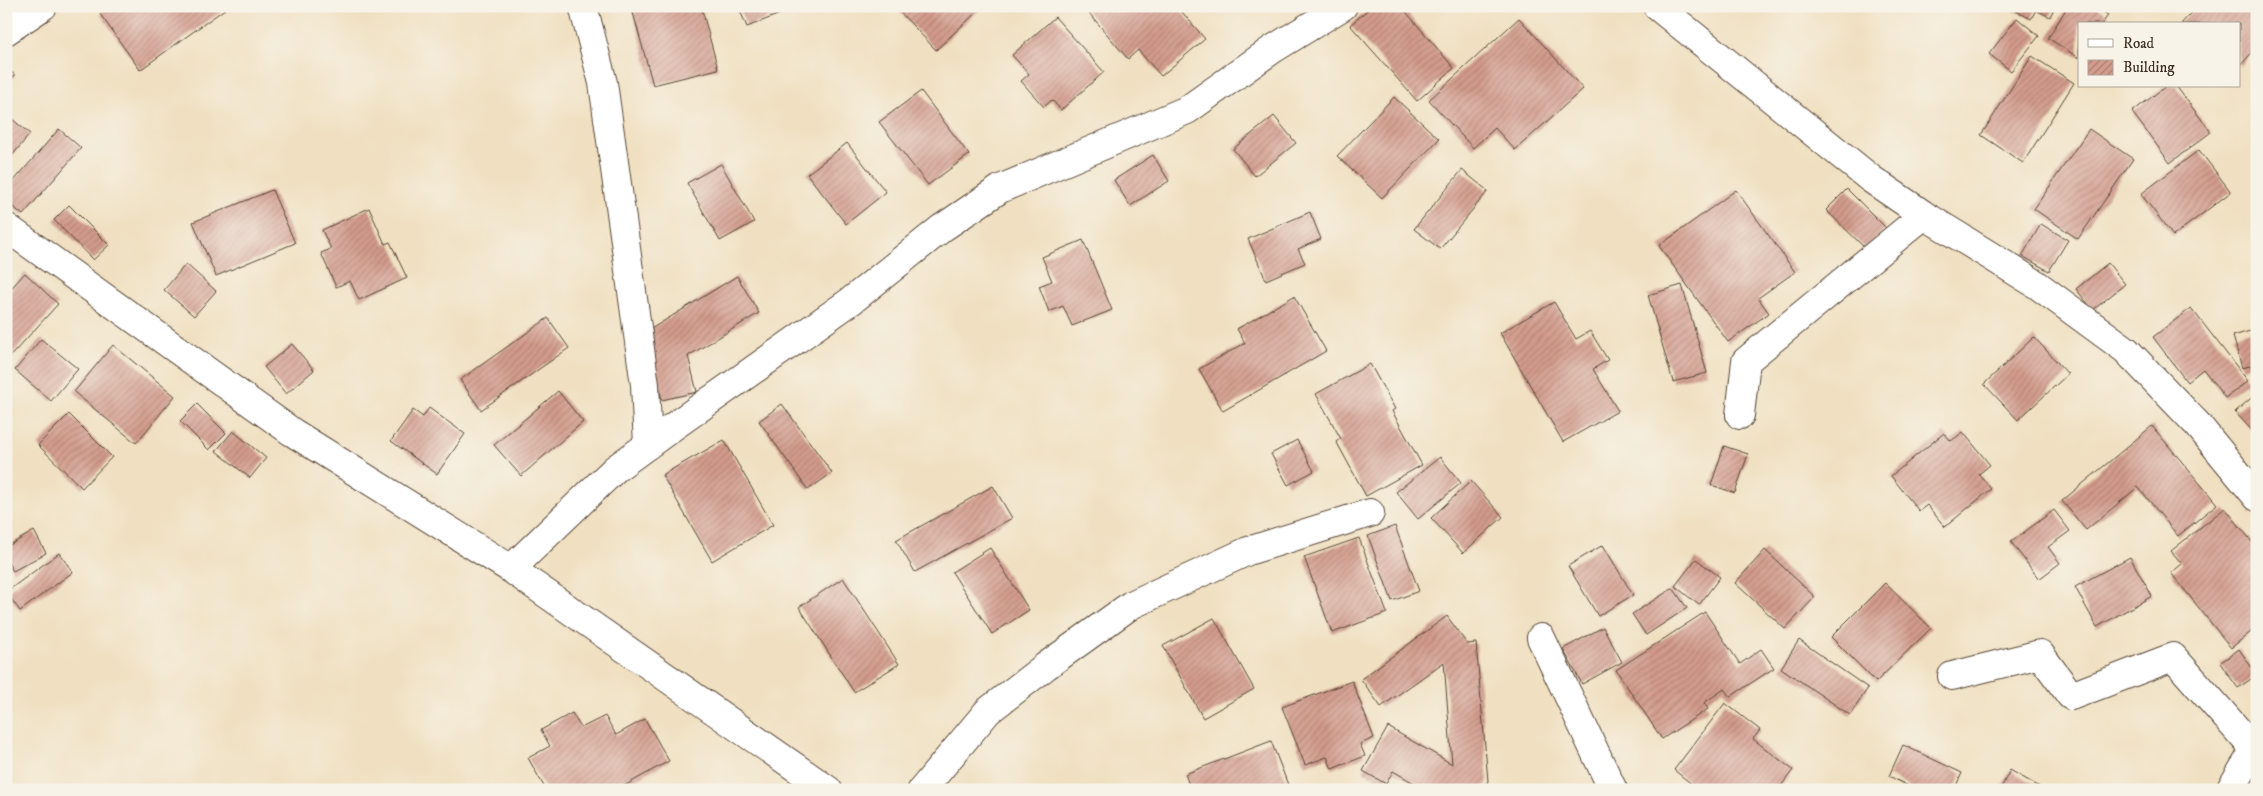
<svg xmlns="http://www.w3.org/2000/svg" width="2263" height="796" viewBox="0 0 2263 796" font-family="'IM FELL DW Pica',serif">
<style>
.building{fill:url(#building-hatch)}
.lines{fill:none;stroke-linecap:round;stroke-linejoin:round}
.minor-casing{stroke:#564536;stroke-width:30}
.minor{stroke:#fff;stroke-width:28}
</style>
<defs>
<pattern id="building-hatch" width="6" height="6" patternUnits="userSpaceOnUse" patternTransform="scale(1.25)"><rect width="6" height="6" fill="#d39b8c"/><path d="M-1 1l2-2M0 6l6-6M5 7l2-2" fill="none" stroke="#ac7f72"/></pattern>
</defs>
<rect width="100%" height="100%" fill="#f7f3e8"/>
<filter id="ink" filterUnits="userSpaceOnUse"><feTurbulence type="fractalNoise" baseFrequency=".02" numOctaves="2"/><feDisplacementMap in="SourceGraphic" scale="10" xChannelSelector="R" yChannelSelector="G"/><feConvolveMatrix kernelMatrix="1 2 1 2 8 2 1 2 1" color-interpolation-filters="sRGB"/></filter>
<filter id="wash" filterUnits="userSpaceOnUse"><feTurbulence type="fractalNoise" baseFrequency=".0096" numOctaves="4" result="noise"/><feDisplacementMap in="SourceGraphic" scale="20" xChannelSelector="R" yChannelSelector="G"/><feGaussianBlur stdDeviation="1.12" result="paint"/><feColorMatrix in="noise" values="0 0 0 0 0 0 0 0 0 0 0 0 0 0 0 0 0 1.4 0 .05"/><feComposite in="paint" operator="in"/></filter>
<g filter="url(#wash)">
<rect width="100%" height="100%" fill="#f0e0c1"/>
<g id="blocks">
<path class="building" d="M110,6H229L140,70L100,14Z
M644,6H701L718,69L653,85L632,9Z
M738,6H800L747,27Z
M894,6H975L979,10L936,50Z
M1083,6H1177L1205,39L1161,76L1138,50L1128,59Z
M1372,6H1401L1454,68L1417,101L1350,25Z
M2007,6H2055L2050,17L2036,10L2031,19Z
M2068,6H2095L2108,15L2102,24H2079V58L2048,38Z
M2197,6H2245L2257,17V47L2239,67V24H2181Z
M1055,17L1104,72L1061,110L1052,100L1044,107L1021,81L1029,74L1012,55Z
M1519,18L1583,89L1515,150L1495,128L1473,148L1429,100Z
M2017,18L2039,36L2011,71L1989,54Z
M2032,56L2074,83L2023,163L1981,135Z
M6,68L15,75L6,86Z
M2166,86H2176L2211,132L2170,163L2132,112Z
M921,91L969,155L928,185L879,122Z
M1394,97L1439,139L1382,198L1337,156Z
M6,114L30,134L6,163Z
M1274,116L1296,143L1255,176L1233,149Z
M59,129L81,148L23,215L6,201V190Z
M2089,129L2133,159L2078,239L2034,209Z
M847,143L886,192L846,224L807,174Z
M2199,150L2231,192L2173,236L2141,194Z
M1153,155L1169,181L1130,206L1114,180Z
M721,164L754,222L720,241L687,183Z
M1462,170L1488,191L1440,249L1414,229Z
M1847,189L1886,228L1866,249L1826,210Z
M272,190L295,243L216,276L193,222Z
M1736,190L1795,272L1758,298L1769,313L1728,342L1659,246Z
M69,205L109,245L93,260L54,220Z
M369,208L385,244L390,242L407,278L359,300L350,281L336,287L321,253L331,249L322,230Z
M1310,212L1321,239L1298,249L1305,263L1266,280L1248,239Z
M2041,224L2068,240L2049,271L2022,256Z
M1083,240L1112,310L1072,326L1063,306L1049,312L1039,286L1052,281L1042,257Z
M2108,263L2125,284L2093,310L2076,289Z
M186,264L216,291L194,316L164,290Z
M25,273L58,304L6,361V312L9,308L6,305V294Z
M737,276L759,313L688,356L697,392L662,400L646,332Z
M1682,285L1707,373L1673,382L1648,295Z
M1294,296L1326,351L1223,411L1199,369L1245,343L1237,329Z
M1554,302L1576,339L1590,331L1608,360L1593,369L1618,411L1563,442L1500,333Z
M2191,308L2248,381L2225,398L2203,369L2187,382L2153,337Z
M548,318L569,348L481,410L460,380Z
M2257,329V364L2242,368L2233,336Z
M2034,337L2068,374L2018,420L1984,384Z
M41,339L78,369L51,401L15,370Z
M292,344L314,370L286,394L264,367Z
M113,345L175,396L136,443L74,392Z
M1370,364L1395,409L1392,411L1422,465L1366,496L1336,441L1341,439L1316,394Z
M558,391L583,422L521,476L494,445Z
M2257,393V436L2235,412Z
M197,404L226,433L209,450L180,421Z
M782,404L832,473L808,490L759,421Z
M429,408L465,434L437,474L391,441L413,410L423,417Z
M69,414L112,457L82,488L38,445Z
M2152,426L2217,504L2178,536L2138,487L2086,530L2062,501Z
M233,431L266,458L250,478L216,451Z
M1963,432L1990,465L1979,474L1991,489L1945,527L1927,505L1919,511L1891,476L1944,433L1951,441Z
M724,440L773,525L712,561L662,475Z
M1297,440L1314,471L1288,485L1271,454Z
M1724,446L1748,454L1735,493L1711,485Z
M1440,457L1461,483L1418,519L1396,492Z
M1471,481L1503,517L1463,553L1431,518Z
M993,486L1012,518L915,572L896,540Z
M2225,508L2257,548V627L2231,648L2171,573L2182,564L2171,551Z
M2054,510L2070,531L2048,547L2060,563L2039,579L2011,542Z
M1395,526L1419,591L1392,601L1368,536Z
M34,531L46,553L13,571L6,559V547Z
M1359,538L1387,613L1332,633L1304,557Z
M1603,545L1633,595L1598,616L1568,566Z
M990,548L1029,610L992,634L952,572Z
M1765,550L1815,597L1785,629L1735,583Z
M59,553L73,572L20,611L6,592Z
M2130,557L2152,596L2097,627L2075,587Z
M1696,559L1720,577L1699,605L1675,586Z
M843,578L899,664L854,692L799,607Z
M1885,583L1931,628L1876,682L1831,637Z
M1673,588L1687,608L1646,635L1632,614Z
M1705,612L1740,664L1761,649L1774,668L1730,697L1724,689L1704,703L1708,709L1662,739L1616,670Z
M1447,616L1467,644L1476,643L1488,781L1483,790H1426L1393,771L1386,784L1363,771L1388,727L1452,764L1444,662L1381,707L1361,679Z
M1214,618L1254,689L1203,718L1163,646Z
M1603,627L1622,662L1582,684L1563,649Z
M1799,640L1868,688L1850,715L1781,668Z
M2239,649L2257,675L2238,688L2220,663Z
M1352,681L1374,738L1360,744L1365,756L1332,769L1327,757L1305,765L1282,707Z
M1725,703L1760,730L1753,739L1793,770L1778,790H1699L1674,770Z
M572,713L581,728L605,716L616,735L645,719L669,761L617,790H546L528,758L550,746L541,730Z
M1271,741L1290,790H1191L1185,774Z
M1903,745L1962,773L1954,790H1908L1910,787L1889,776Z
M2010,770L2045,790H2000Z"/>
</g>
</g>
<g filter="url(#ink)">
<use href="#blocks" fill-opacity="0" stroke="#564536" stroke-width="1"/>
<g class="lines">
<defs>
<path id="minor" d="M583,6L603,83L645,385L648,445
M1657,6L1871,179L1924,215L2036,284L2126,350L2198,425L2257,497
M6,31L43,6
M6,227L292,432L511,569L828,790
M1740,415L1746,361L1924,215
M511,569L615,469L674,426L851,301L942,228L1000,189L1187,110L1273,49L1343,6
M1541,638L1613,790
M1952,676L2040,654L2071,696L2173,657L2255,750
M922,790L988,711L1046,666L1131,605L1248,551L1370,513
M2230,790L2257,746"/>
</defs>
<use href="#minor" class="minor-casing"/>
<use href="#minor" class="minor"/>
</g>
</g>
<rect width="2263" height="796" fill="none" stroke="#f7f3e8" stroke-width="25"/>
<rect x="2078" y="22" width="162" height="65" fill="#f7f3e8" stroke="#aca397"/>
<rect x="2088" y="39" width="25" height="8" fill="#ffffff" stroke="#aca397"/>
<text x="2123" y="48" font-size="15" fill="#3b2a1e">Road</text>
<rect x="2088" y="60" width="25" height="15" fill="url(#building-hatch)" stroke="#aca397"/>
<text x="2123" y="72" font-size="15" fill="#3b2a1e">Building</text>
</svg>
